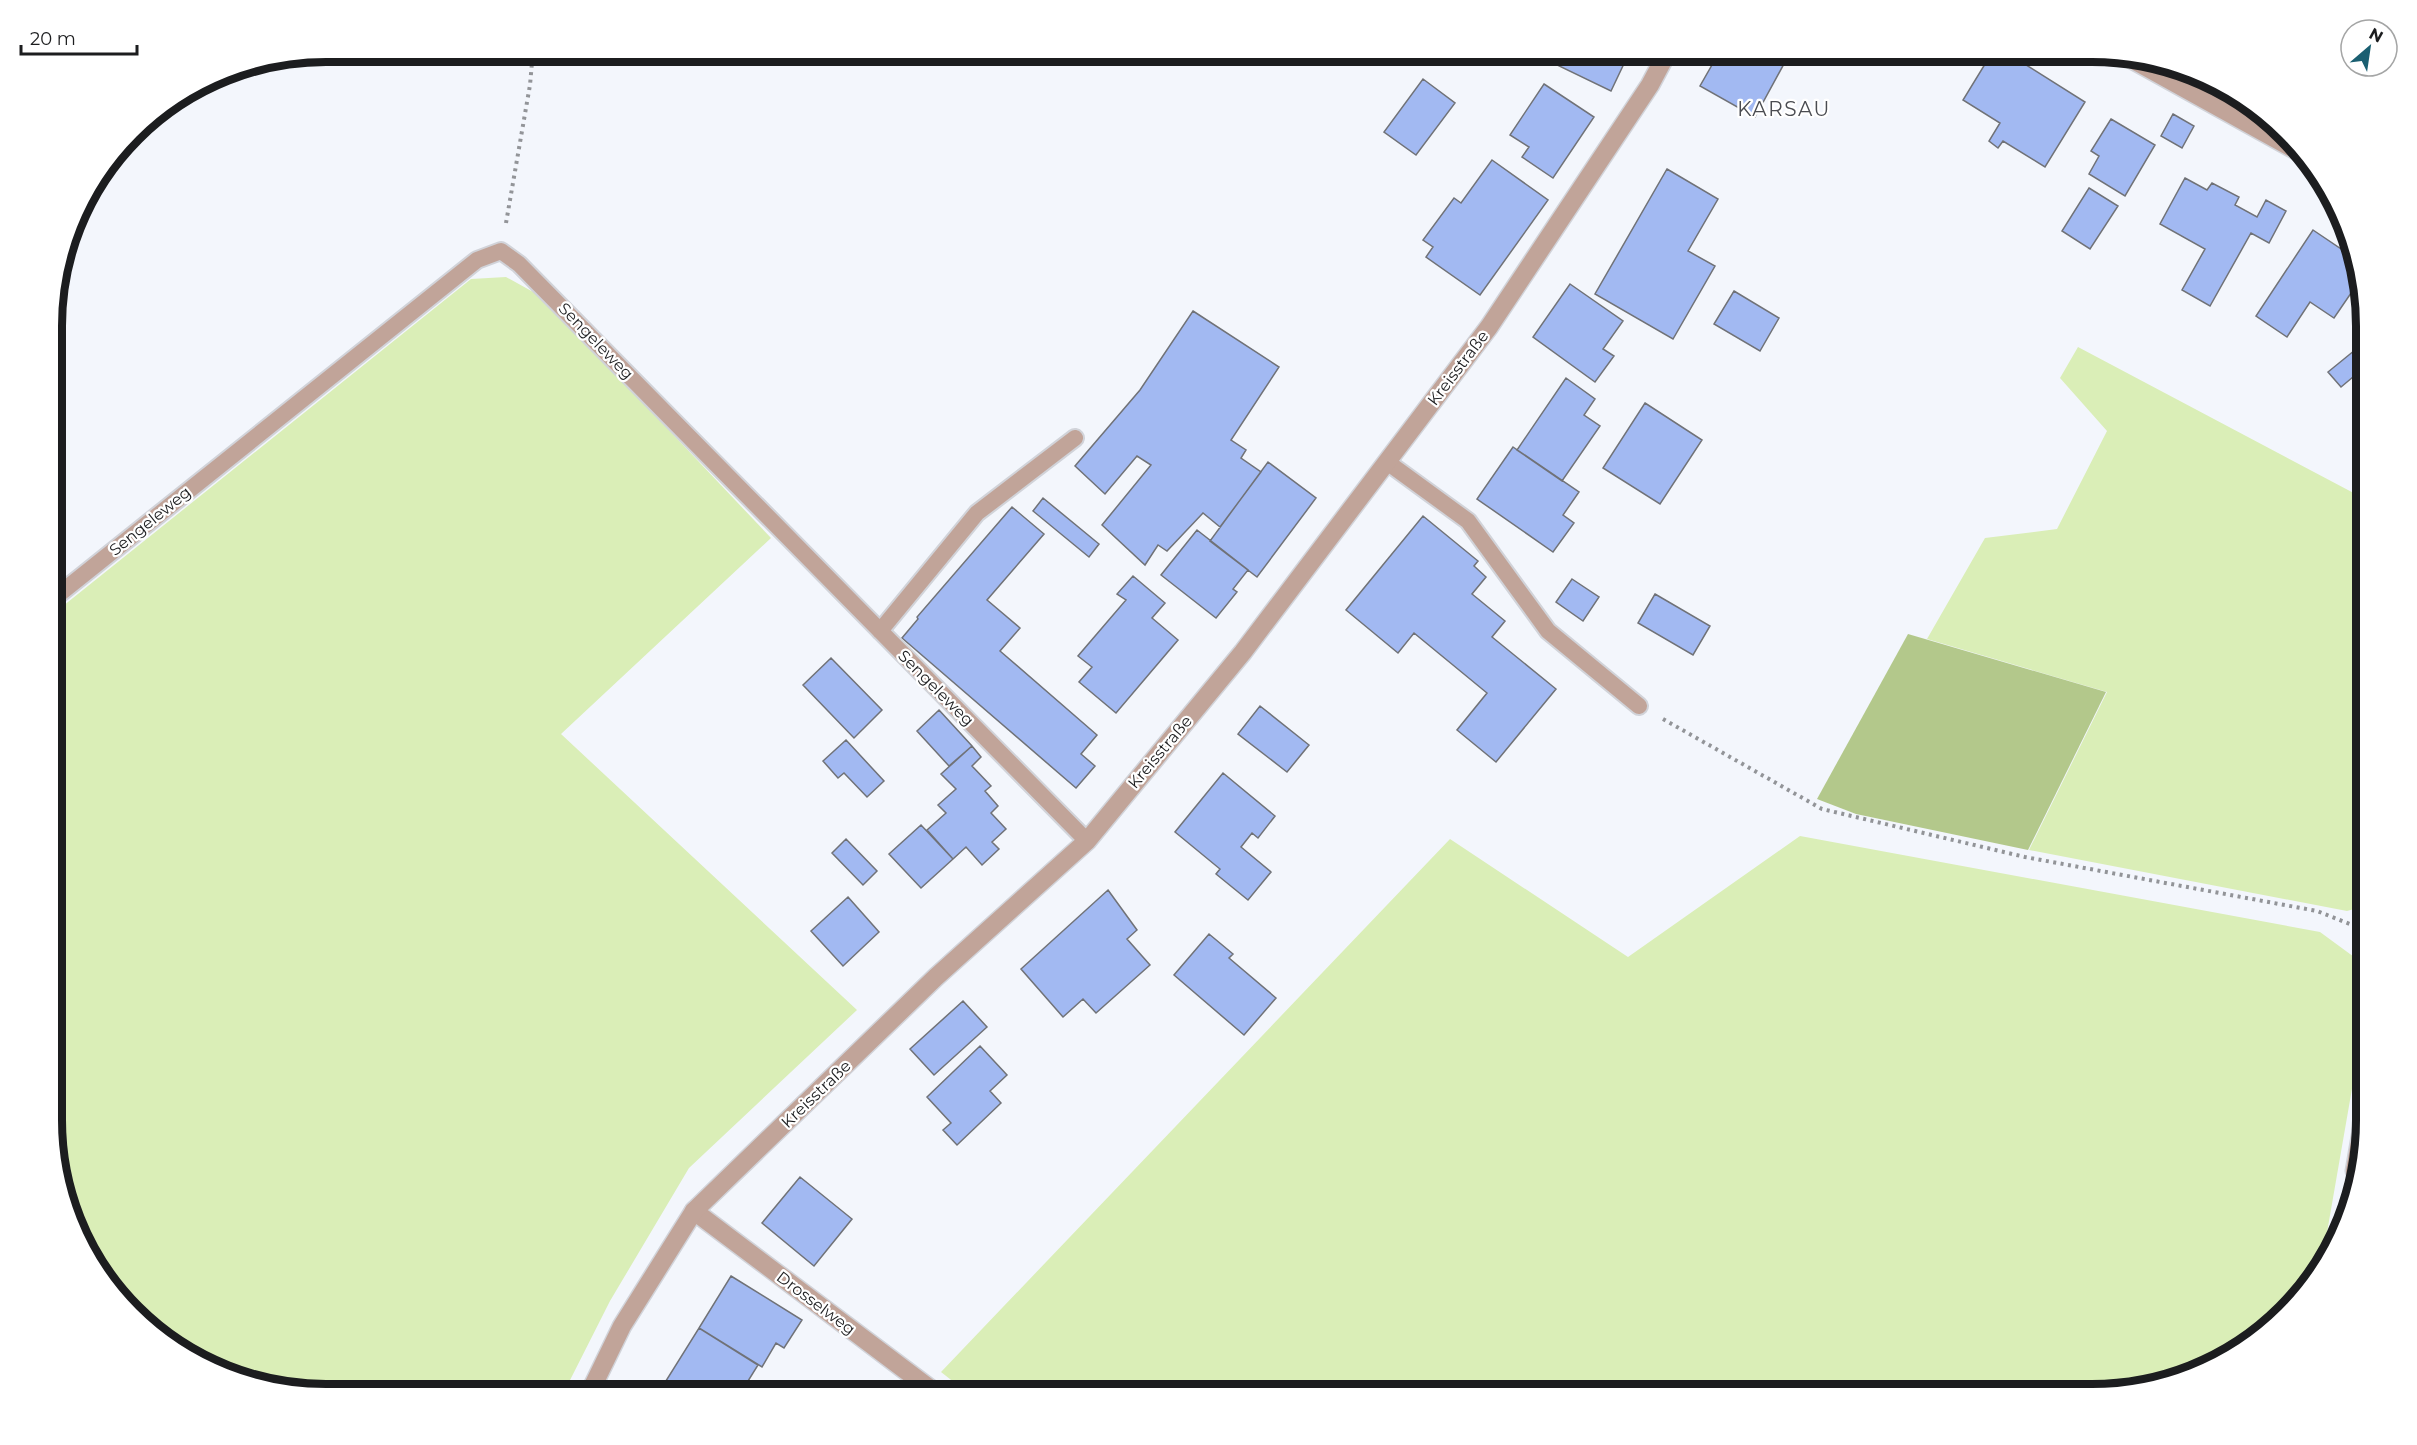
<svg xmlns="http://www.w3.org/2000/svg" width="2417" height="1445" viewBox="0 0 2417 1445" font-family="Montserrat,sans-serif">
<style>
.green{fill:#daeeb7}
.forest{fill:#b3c88b}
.building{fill:#a2b9f2;stroke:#707277;stroke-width:1.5}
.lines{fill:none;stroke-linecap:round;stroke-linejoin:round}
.service-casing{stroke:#d1d3d9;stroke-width:20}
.minor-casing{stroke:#d1d3d9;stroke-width:21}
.tertiary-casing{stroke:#d1d3d9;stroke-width:21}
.path{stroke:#929498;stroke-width:4;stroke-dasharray:3 4.5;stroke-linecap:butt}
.service{stroke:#c1a499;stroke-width:16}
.minor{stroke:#c1a499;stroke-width:18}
.tertiary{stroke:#c1a499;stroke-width:18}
.labels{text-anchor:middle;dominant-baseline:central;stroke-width:4.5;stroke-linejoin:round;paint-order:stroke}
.street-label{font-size:16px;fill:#1c1d1f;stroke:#fff}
.quarter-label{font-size:20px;letter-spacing:1.5px;fill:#4a4c51;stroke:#fff}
.rim{fill:none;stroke:#1c1d1f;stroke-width:8}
</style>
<rect width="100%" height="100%" fill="#f3f6fc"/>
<path class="green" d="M506,277L544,298L771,538L561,734L857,1010L689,1168L610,1301L563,1394H326L254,1385L188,1357L97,1272L53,1155V614L471,279Z
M2078,347L2365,499V906L2347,911L2029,850L2107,692L1927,639L1985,538L2057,529L2107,431L2060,378Z
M1800,836L2320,932L2365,965V1014L2321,1267L2286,1313L2229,1357L2109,1393L969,1394L941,1372L1450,839L1628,957Z"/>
<path class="forest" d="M1908,634L2106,692L2028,850L1856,814L1817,799Z"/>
<path class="building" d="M1563,51H1630L1611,91L1557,65Z
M1720,51H1791L1755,117L1700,86Z
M1846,51H1868L1864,60Z
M1993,51H2004L2085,102L2045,167L2003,141L1998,148L1989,141L2000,123L1963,100Z
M1423,79L1455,103L1416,155L1384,132Z
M1544,84L1594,117L1553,178L1522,157L1529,147L1510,135Z
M2173,114L2194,126L2182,148L2161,136Z
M2111,119L2155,145L2125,196L2089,174L2099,156L2091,151Z
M1492,160L1548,200L1480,295L1426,257L1433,247L1423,240L1454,198L1461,203Z
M1667,169L1718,199L1688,251L1715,266L1673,339L1595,294Z
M2185,178L2207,190L2212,183L2239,197L2235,205L2257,217L2266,200L2286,211L2269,243L2251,233L2210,306L2182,290L2205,249L2160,224Z
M2089,188L2118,206L2090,249L2062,231Z
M2313,230L2356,259L2360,280L2334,318L2310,302L2287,337L2256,316Z
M1570,284L1623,321L1603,349L1614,356L1595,382L1533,337Z
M1734,291L1779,318L1760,351L1714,324Z
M1193,311L1279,367L1231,440L1246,450L1241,458L1261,472L1220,527L1203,513L1167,551L1158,545L1145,565L1102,525L1151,465L1137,456L1105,494L1075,466L1140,390Z
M2355,350L2365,364V367L2341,387L2328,372Z
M1566,378L1595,399L1584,415L1600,426L1562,481L1517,450Z
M1645,403L1702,440L1660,504L1603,468Z
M1513,447L1579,492L1563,515L1574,523L1553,552L1477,499Z
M1268,462L1316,498L1257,577L1210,541Z
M1043,498L1099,544L1089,557L1033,511Z
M1012,507L1044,534L987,600L1020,628L1000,651L1097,735L1081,754L1095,766L1076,788L902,638L918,619L917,617Z
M1423,516L1478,561L1474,566L1486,577L1472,594L1505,621L1492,637L1556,689L1496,762L1457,730L1487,693L1414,633L1398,653L1346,610Z
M1197,530L1248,570L1233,589L1237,592L1216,618L1161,575Z
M1133,576L1165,603L1152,618L1178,640L1116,713L1079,682L1092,667L1078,656L1126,600L1117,594Z
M1572,579L1599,597L1583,621L1556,602Z
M1655,594L1710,626L1693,655L1638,623Z
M831,658L882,710L854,738L803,685Z
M1260,706L1309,745L1287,772L1238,734Z
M939,710L972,746L949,766L917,731Z
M846,740L884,781L867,797L844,773L838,778L823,761Z
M972,746L981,757L972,766L991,786L985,791L998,806L991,813L1006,829L992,842L999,849L982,865L966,847L953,859L927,830L946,813L938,805L956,789L941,774Z
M1223,773L1275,816L1258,838L1252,833L1241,847L1271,872L1248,900L1216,874L1220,869L1175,832Z
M921,825L953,859L921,888L889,854Z
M846,839L877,871L863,885L832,853Z
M1108,890L1137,930L1127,939L1150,965L1096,1013L1083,999L1063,1017L1021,969Z
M848,897L879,932L843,966L811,931Z
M1209,934L1233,954L1229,958L1276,998L1244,1035L1174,975Z
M963,1001L987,1027L934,1075L910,1049Z
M980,1046L1007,1075L990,1091L1001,1103L957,1145L943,1130L951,1123L927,1097Z
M800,1177L852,1219L814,1266L762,1223Z
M731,1276L802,1320L784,1348L776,1343L762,1367L699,1328Z
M699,1328L758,1365L740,1394H680L664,1384Z"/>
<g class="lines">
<defs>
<path id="service" d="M1387,462L1468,521L1548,631L1639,706
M53,599L477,260L501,251L519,264L1087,841
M880,631L977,513L1075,438"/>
<path id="minor" d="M2355,1171L2365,1113
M694,1211L937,1394"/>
<path id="tertiary" d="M2126,56L2294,149
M589,1394L622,1326L694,1211L936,977L1087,841L1243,652L1489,327L1650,85L1668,51"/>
</defs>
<use href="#service" class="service-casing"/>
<use href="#minor" class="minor-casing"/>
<use href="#tertiary" class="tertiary-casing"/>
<path class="path" d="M506,223L530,85L533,51
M1663,719L1822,809L2025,857L2317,911L2365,930"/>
<use href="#service" class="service"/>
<use href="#minor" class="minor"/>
<use href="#tertiary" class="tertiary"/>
</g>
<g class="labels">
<g class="street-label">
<text transform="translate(596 341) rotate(46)">Sengeleweg</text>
<text transform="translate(1458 368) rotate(-53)">Kreisstraße</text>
<text transform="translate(150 521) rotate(-39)">Sengeleweg</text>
<text transform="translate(936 688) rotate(45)">Sengeleweg</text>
<text transform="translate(1160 752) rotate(-50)">Kreisstraße</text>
<text transform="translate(816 1094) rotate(-44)">Kreisstraße</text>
<text transform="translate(816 1303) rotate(37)">Drosselweg</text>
</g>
<g class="quarter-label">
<text x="1784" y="109">KARSAU</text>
</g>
</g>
<path d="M0 0H2417V1445H0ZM326 62H2092A264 264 0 0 1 2356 326V1120A264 264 0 0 1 2092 1384H326A264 264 0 0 1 62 1120V326A264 264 0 0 1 326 62Z" fill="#fff" fill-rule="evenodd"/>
<path class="rim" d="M326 62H2092A264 264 0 0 1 2356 326V1120A264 264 0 0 1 2092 1384H326A264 264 0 0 1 62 1120V326A264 264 0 0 1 326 62Z"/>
<g transform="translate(2369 48) rotate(29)"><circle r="28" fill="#ffffff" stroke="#a4a5a5" stroke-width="1.5"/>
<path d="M0-4.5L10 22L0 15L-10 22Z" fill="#1a5f71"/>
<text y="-9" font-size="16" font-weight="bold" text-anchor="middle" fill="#1c1d1f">N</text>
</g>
<path d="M21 45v9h116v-9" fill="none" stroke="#1c1d1f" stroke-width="3"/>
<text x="30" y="45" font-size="18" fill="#1c1d1f" stroke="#ffffff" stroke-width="4.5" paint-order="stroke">20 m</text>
</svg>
